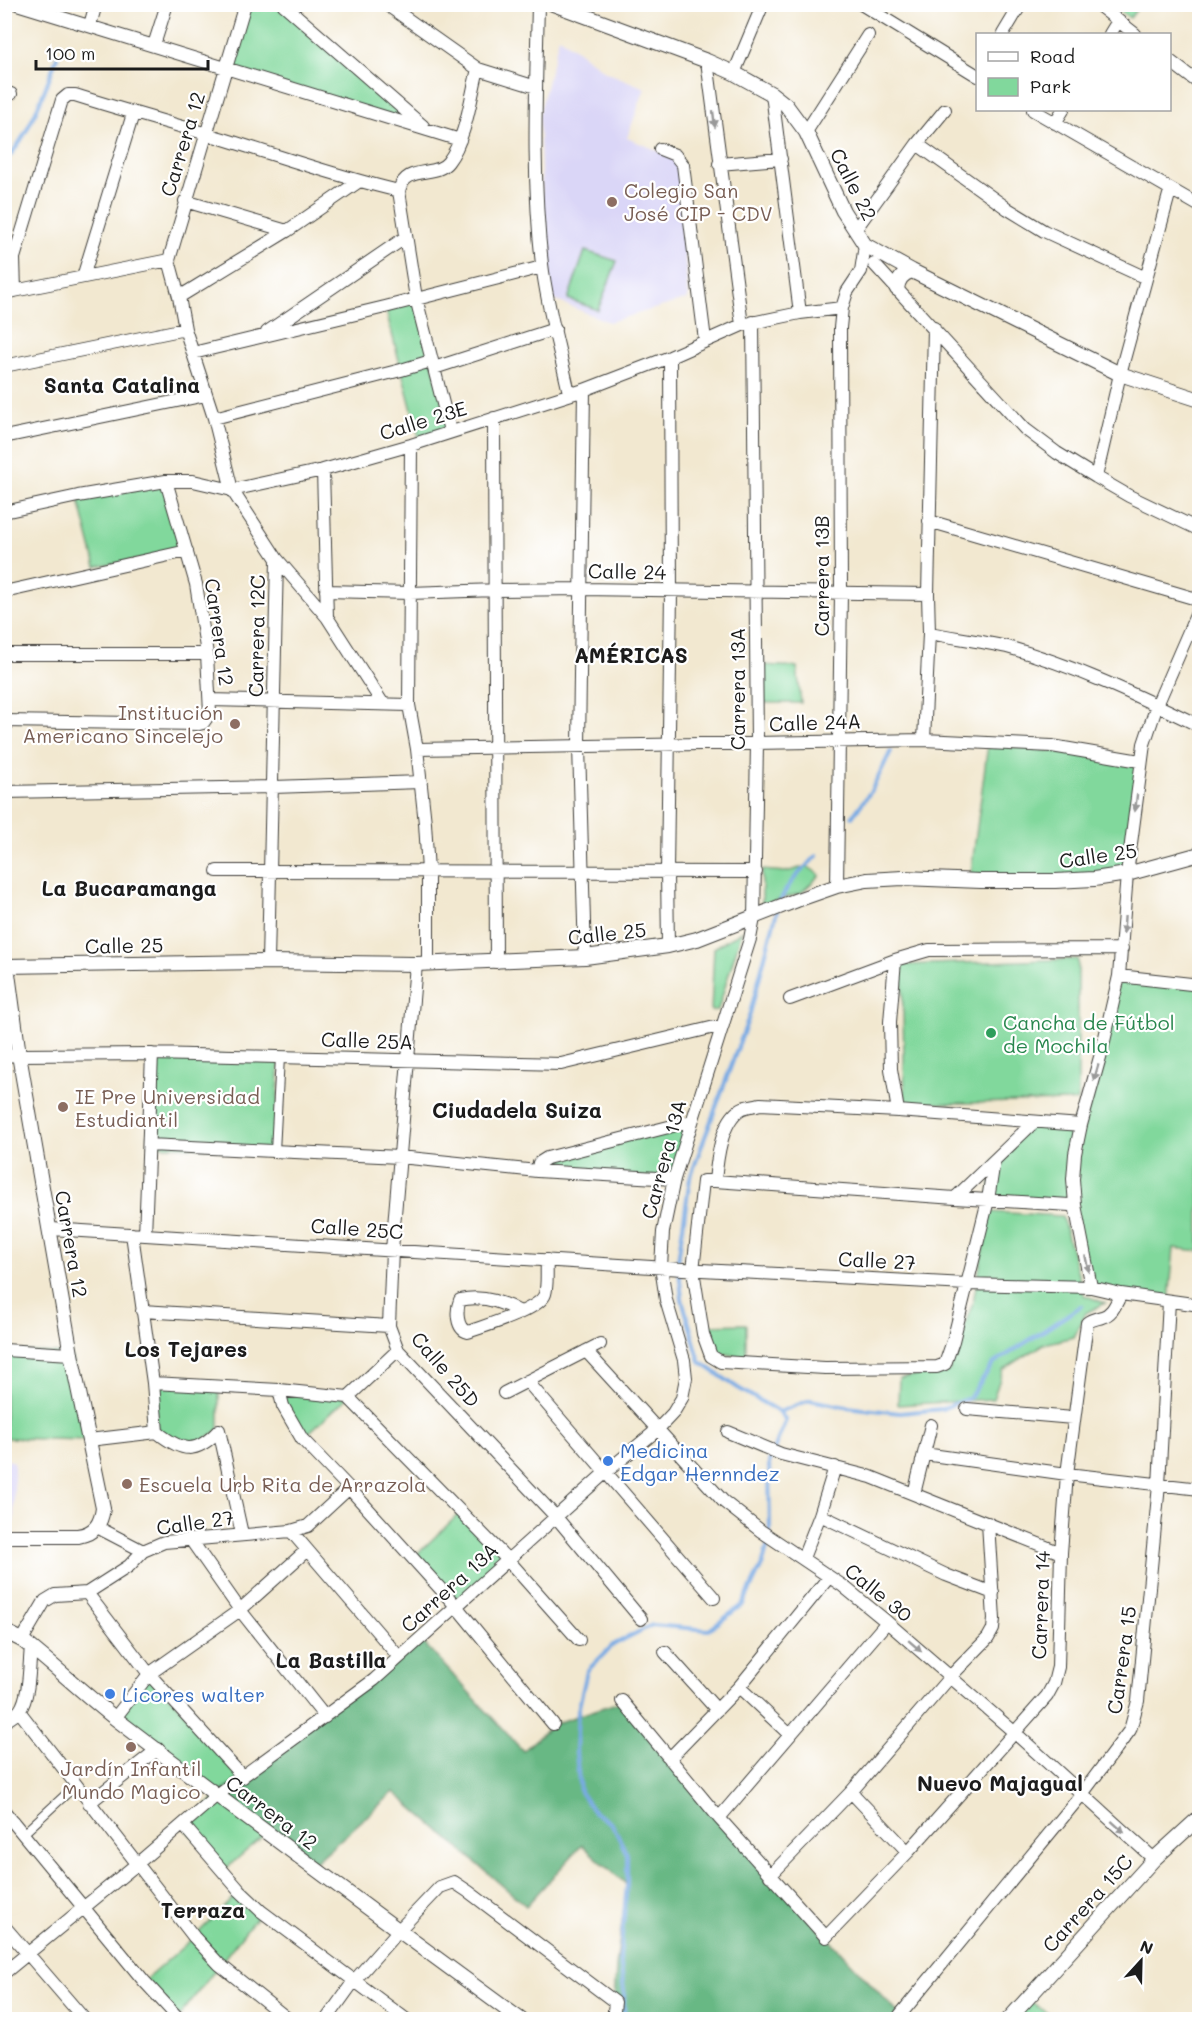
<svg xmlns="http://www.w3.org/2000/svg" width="1204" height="2024" viewBox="0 0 1204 2024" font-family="Mali,sans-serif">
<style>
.built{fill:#dad6f7}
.green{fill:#81d89c;stroke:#4e7a5c;stroke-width:1.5}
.forest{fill:#68b884;stroke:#426a50;stroke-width:1.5}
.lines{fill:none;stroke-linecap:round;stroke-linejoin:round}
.stream{stroke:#78aae4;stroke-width:4}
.pedestrian-casing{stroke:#3c3b37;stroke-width:10}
.minor-casing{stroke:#3c3b37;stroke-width:14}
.tertiary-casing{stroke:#3c3b37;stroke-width:16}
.pedestrian{stroke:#fff;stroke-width:8}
.minor{stroke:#fff;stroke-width:12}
.tertiary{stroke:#fff;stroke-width:14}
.oneway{fill:#999}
.education-dot{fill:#8d6e63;stroke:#fff;stroke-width:2}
.leisure-dot{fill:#2e9e5b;stroke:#fff;stroke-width:2}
.shop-dot{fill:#3f7fe0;stroke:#fff;stroke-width:2}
.labels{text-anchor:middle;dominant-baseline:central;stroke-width:4.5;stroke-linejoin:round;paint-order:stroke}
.street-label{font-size:20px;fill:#1c1c1c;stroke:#fff}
.education-label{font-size:20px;fill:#785e54;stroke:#fff;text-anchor:start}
.leisure-label{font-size:20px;fill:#27864d;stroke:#fff;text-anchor:start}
.shop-label{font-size:20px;fill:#366cbe;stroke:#fff;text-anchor:start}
.neighbourhood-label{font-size:21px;font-weight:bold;fill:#1c1c1c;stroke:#fff}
</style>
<rect width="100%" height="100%" fill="#fff"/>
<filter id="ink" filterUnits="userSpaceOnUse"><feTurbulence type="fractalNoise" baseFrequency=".0167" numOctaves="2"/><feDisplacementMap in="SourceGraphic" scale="12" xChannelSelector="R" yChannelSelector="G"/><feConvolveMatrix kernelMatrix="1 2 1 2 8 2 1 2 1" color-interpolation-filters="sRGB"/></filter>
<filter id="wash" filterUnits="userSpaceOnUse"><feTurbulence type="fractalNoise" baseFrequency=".008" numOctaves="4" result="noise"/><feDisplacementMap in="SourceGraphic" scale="24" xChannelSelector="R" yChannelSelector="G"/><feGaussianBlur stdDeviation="1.35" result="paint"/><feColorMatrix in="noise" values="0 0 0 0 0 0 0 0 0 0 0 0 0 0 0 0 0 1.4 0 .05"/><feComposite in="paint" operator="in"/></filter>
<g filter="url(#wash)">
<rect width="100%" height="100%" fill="#f2e8d0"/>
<path class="built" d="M559,37L606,72L645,88L627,138L678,159L688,299L609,322L552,299L544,246L539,115Z
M5,1459L14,1462V1523H5Z"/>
<path class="green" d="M245,5H283L426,129L226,67Z
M1111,5H1140L1130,18Z
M585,251L617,261L598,310L568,299Z
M416,298L450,431L420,441L385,307Z
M166,481L187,551L96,567L78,496Z
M762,665L797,667L801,703H761Z
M988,744L1140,761L1127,874L970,880Z
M807,866L820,875L801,893L762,905V870L786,872Z
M742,931L718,1010L711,1011L714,948Z
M1078,959V1101L905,1104L902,965Z
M1119,976L1199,985V1251L1174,1248L1169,1301L1091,1287L1070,1205L988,1200L994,1161L1033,1123L1081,1125Z
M152,1054L280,1057L275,1151L149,1145Z
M692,1121L674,1179L548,1170L549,1159Z
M990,1212L1062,1216L1084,1295L1105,1303L1086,1313L1074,1337L1044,1344L1003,1370L993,1399L898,1405L899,1378L949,1371L973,1302Z
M746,1324V1358L716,1352L706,1325Z
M4,1350L71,1354L89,1440L5,1438Z
M153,1383L219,1387V1430L189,1449L157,1432Z
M279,1390L348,1397L302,1439Z
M461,1512L508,1560L456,1606L413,1558Z
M149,1674L243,1777L267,1833L223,1871L184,1826L217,1796L115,1718Z
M240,1891L261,1911L178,2018L144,1981L194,1937Z
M1027,1999L1056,2019L1008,2020Z"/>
<path class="forest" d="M420,1639L523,1751L553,1724L622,1701L770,1876L900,2015L896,2020L613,2019L616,1967L627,1885L582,1845L526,1906L394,1792L311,1866L217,1795Z"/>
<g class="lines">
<path class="stream" d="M4,162C29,138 45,89 57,57
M852,817L871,791L891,751
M780,902C787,883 803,869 817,856
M779,1412L810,1400L847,1407L900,1413L942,1409L970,1397L993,1364L1081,1306
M770,1533L769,1461L786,1420L779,1412L738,1388L700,1362L682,1299L678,1260L690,1178L749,1017L777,911
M624,2020V1991L620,1958L627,1885V1854L612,1824L594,1812L580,1792L576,1752L578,1711L587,1671L613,1645L652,1625L709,1630L743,1604L763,1563L769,1540"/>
</g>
</g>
<g filter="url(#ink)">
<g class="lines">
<defs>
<path id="pedestrian" d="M275,1151L280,1057
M23,1834L75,1786"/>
<path id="minor" d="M17,4L460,140
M283,4L423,126
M386,4L478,69L536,87
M538,4C536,91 532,178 542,264C547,307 560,351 569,393
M861,4L978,76
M1097,4L1135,34
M90,25L96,4
M1003,34L1021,4
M1110,34L1118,21
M154,45L167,4
M707,61L742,325
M1170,61L1200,84
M734,73L763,4
M4,92L11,94
M772,94L800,313
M1033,110L1200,206
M1055,123L1063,110
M806,132L868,35
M917,144L1008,209L1044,231L1146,278
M660,149L675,155L683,165L705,340
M719,164L781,159
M185,201L287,231
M855,230L917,144L945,110
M169,260L179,297L185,329L214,418L232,490L277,559L327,617L383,704
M169,260L245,4
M874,264L1025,429L1057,453L1096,477L1129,496L1200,530
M83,277L133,114
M15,291L14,258L62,100L68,95H75C119,109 163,121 207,134C271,153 334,176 399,191
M4,293L169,260
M179,297L287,231L358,182
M267,332L406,237
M193,353L385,307L542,267
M4,366L185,329
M434,368L555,329
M584,390L579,746L585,957
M214,418L401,370L431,361
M494,418L496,962
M450,431L416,298L399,191C405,164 436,178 448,162C466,139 471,96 478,69
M4,437L206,395
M411,445L409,705L417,749L425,823L428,871V964
M323,470L327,617
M1096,477L1120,374L1170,191
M4,512L78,496L166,481H193L232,490L323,470L411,445L584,390L670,357L742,325L800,313L842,308
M929,521L1200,600
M326,591L410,593L496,590L581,589L928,594
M4,592L187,551
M929,633C955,638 981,641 1007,647C1073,665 1138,696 1200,726
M4,654H207
M210,700L409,705
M4,721L199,724L203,723L210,713L207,654L196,584L166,481
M924,740L929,633L928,594L934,328
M417,749L924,740L1052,746L1140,761
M4,792L273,787L421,782
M217,871L756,872
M837,886L841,592L840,328L842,308L847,292L861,271L865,245
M668,946L667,872L671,592L670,357
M895,960L890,1022L891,1069L898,1111
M268,962L277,559
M416,964L392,1250L389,1326L398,1350L556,1517L641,1619
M1119,976L1200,985
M790,999L895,960L929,950L1122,949
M4,1056L19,1055L152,1054L561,1064L723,1025
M149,1145L400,1157L537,1171L674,1179
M994,1161L988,1200L953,1341L945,1364L937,1367L825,1368L721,1362L711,1356L703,1334L693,1270L703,1181H715L955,1198L1070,1205H1075
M537,1171L539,1163L547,1158L692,1121
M715,1181C717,1160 721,1121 741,1109C746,1106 754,1106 760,1104L898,1111L1081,1125
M955,1198L1033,1123
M51,1229L683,1269L966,1284L1091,1287L1121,1294L1200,1305
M132,1234L153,1383L157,1432
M145,1235L152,1054
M1091,1287L1075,1205L1073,1179L1075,1154L1081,1125L1102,1050L1119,976L1127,874L1144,744L1157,705L1200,606
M142,1311L389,1326
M520,1312C503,1302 481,1295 460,1300C456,1310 456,1329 468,1332C484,1326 540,1310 545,1294C548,1284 546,1271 547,1260
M4,1350L71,1354
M586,1351L723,1501L761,1531L843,1586L887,1622L1014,1732L1154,1859
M527,1381L714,1598
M153,1383L279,1390L348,1397
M279,1390L283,1406L302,1439L349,1488L456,1606L553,1724
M504,1393L600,1344
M348,1397L508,1560L579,1640
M348,1397L398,1350
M967,1409L1073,1418
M219,1430L242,1534
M728,1432L781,1454L871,1477L1061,1553
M89,1440L157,1432C182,1452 196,1455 219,1430
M924,1454L1067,1474L1200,1489
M914,1494L931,1425
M820,1515L946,1575L993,1593
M97,1527L143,1551
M291,1531L399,1657
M191,1540L240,1610L325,1717
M803,1558L820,1515L835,1467
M87,1593L149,1674L243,1777
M22,1640L45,1601L55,1595L87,1593L129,1566L143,1551L164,1542L291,1531L308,1526L349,1488
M665,1652L717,1710
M739,1687L789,1734
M622,1701L719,1818L826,1937L908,1852L1047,1696L1054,1683L1058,1667L1061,1553L1067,1474L1087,1323C1092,1319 1096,1319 1102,1317C1113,1314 1116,1303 1121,1294
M19,1711L194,1937L219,1964L289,2020
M115,1718L149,1674L240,1610L307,1550
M4,1722C9,1718 16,1715 20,1710C30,1696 29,1664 31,1647
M669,1759L739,1687L829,1577
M851,1792L908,1852
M89,1803L158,1749
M4,1811L144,1981L180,2020
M719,1818L887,1622
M184,1826L240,1891L261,1911L407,2020
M770,1876L851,1792L950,1677L988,1638L993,1629L994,1619L988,1523
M4,1926L85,2020
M4,1973L138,1863L217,1795L374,1680L606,1472L657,1430L673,1413L682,1398L686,1378L684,1360L666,1300L661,1267L663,1232L674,1179L750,939L754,918L757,743L753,322
M900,2015L1082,1794L1130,1730L1138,1701L1159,1485L1169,1301
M326,2020L354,1981L398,1931L440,1887L454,1882L469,1892L615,2002L613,2020"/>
<path id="tertiary" d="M553,4L707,61L734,73L772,94L786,105L806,132L843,211L865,245L912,271L1120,374L1200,400
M897,289C898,280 902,274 912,271
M4,966L268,962L416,964L585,957L668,946L697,939L797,900L837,886L867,880L903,878L981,881H1055L1094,879L1127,874L1200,854
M4,1536H78C95,1533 101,1524 103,1508L71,1354L19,1055L7,966
M4,1631L22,1640C54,1665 84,1694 116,1719C250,1821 385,1921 521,2020
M1008,2020L1154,1859L1200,1817"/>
</defs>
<use href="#pedestrian" class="pedestrian-casing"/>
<use href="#minor" class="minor-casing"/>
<use href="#tertiary" class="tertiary-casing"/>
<use href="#pedestrian" class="pedestrian"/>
<use href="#minor" class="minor"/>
<use href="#tertiary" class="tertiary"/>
</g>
<defs><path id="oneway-solid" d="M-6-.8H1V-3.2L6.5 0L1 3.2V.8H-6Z" transform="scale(1.5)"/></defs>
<g class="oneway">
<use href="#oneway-solid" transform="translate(714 119) rotate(83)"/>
<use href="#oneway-solid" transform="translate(1136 803) rotate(97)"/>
<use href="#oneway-solid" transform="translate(1124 925) rotate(94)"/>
<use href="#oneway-solid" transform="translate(1096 1073) rotate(106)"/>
<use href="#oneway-solid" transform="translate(1087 1264) rotate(79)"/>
<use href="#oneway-solid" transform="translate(915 1646) rotate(41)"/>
<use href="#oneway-solid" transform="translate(1118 1827) rotate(42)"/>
</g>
</g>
<g class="education-dot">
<circle cx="612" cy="202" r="6"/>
<circle cx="235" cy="724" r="6"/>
<circle cx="63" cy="1107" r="6"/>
<circle cx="127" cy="1484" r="6"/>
<circle cx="131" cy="1747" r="6"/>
</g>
<circle class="leisure-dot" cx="991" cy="1033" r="6"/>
<g class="shop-dot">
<circle cx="608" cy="1461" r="6"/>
<circle cx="110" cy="1694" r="6"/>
</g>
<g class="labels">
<g class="street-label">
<text transform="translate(182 144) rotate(-73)">Carrera 12</text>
<text transform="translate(854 184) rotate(63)">Calle 22</text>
<text transform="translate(423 420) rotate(-17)">Calle 23E</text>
<text transform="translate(627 571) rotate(1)">Calle 24</text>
<text transform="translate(821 576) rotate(-90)">Carrera 13B</text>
<text transform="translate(220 632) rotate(82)">Carrera 12</text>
<text transform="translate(256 636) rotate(-89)">Carrera 12C</text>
<text transform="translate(737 689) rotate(-90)">Carrera 13A</text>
<text transform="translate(815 722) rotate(-2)">Calle 24A</text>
<text transform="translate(1098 855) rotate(-8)">Calle 25</text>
<text transform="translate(607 933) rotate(-6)">Calle 25</text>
<text transform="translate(124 945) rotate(-1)">Calle 25</text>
<text transform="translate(367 1040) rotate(2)">Calle 25A</text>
<text transform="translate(663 1159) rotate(-75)">Carrera 13A</text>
<text transform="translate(357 1228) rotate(4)">Calle 25C</text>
<text transform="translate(72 1244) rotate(80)">Carrera 12</text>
<text transform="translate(877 1260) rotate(3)">Calle 27</text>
<text transform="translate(446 1369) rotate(49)">Calle 25D</text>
<text transform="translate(195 1522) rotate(-8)">Calle 27</text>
<text transform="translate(449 1587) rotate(-42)">Carrera 13A</text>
<text transform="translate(879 1592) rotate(39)">Calle 30</text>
<text transform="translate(1040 1605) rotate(-88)">Carrera 14</text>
<text transform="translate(1121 1660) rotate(-82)">Carrera 15</text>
<text transform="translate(272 1812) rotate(37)">Carrera 12</text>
<text transform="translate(1087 1903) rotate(-48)">Carrera 15C</text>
</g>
<g class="education-label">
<text x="624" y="190">Colegio San<tspan x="624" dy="23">José CIP - CDV</tspan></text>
<text x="223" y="712" text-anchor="end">Institución<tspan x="223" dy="23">Americano Sincelejo</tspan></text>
<text x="75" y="1096">IE Pre Universidad<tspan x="75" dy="23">Estudiantil</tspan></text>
<text x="139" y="1484">Escuela Urb Rita de Arrazola</text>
<text x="131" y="1768" text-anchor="middle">Jardín Infantil<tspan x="131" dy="23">Mundo Magico</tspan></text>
</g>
<g class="leisure-label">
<text x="1003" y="1022">Cancha de Fútbol<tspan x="1003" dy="23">de Mochila</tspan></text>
</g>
<g class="shop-label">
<text x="620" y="1450">Medicina<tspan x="620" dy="23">Edgar Hernndez</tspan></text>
<text x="122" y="1694">Licores walter</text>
</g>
<g class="neighbourhood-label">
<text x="122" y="384">Santa Catalina</text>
<text x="631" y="654">AMÉRICAS</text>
<text x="129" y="887">La Bucaramanga</text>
<text x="517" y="1109">Ciudadela Suiza</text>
<text x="186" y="1348">Los Tejares</text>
<text x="331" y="1659">La Bastilla</text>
<text x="1000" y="1782">Nuevo Majagual</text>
<text x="203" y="1909">Terraza</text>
</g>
</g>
<rect width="1204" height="2024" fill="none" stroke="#fff" stroke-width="24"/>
<rect x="976" y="33" width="195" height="78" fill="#ffffff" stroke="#a4a4a4" stroke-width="1.5"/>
<rect x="988" y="52" width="30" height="9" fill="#ffffff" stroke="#a4a4a4" stroke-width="1.5"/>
<text x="1030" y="63" font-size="18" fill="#1c1c1c">Road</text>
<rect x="988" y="78" width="30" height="18" fill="#81d89c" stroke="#a4a4a4" stroke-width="1.5"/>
<text x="1030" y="93" font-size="18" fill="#1c1c1c">Park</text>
<g transform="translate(1141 1961) rotate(22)" stroke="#ffffff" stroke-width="4.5" paint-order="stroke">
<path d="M0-4.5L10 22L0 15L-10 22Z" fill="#1c1c1c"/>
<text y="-9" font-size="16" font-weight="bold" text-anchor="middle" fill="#1c1c1c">N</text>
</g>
<path d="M36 60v9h172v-9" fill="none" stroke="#1c1c1c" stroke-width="3"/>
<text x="45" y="60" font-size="18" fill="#1c1c1c" stroke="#ffffff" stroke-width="4.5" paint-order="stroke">100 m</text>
</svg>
